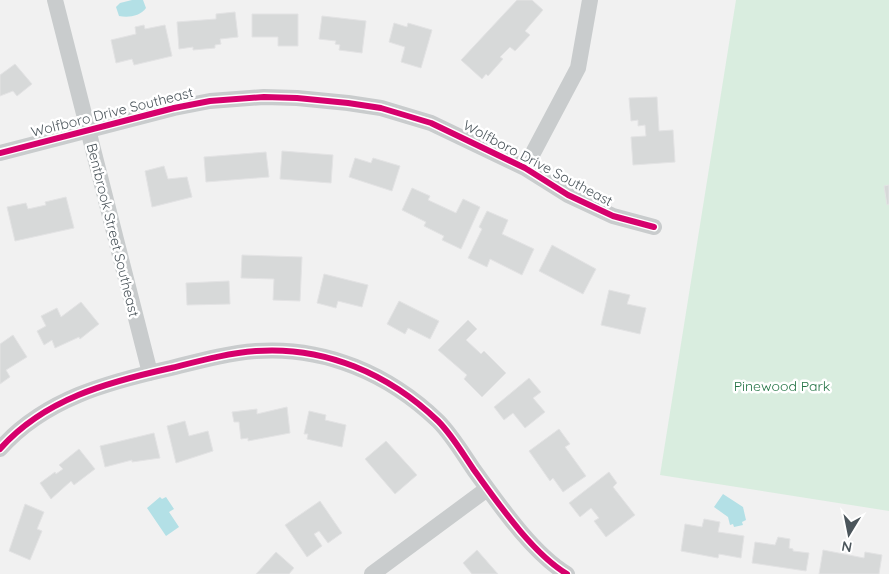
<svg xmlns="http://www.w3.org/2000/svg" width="889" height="574" viewBox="0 0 889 574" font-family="Quicksand,sans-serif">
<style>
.green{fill:#d9eddf}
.water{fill:#b3e0e6}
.building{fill:#d7d9d9;stroke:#e3e3e4}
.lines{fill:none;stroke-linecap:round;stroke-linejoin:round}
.minor{stroke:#c9cccd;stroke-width:16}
.cycleway-casing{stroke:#fff;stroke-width:9}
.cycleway{stroke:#d6006c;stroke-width:6}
.labels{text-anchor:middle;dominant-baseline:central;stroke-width:5;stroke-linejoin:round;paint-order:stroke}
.street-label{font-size:14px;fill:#4b555b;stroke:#fff}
.park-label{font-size:14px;fill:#247445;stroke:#fff}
</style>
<rect width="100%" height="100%" fill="#f1f1f1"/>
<path class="green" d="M736,0H889V511L660,475Z"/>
<path class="water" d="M132,0H143L146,8C140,16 129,18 119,16L116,7L120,3Z
M723,494L743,507L746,520L742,522L743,525L734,527L733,524L730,525L728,517L714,507Z
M160,497L162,499L166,497L174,509L169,512L179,527L166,536L147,508Z"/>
<path class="building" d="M517,0H532L543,10L525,31L530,35L515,51L510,47L500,57L503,59L488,76L486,74L482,79L461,60Z
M235,12L238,37L220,39L221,44L215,45V48L193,50V47L179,49L177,22L216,19V14Z
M252,14H298V46H278V37H252Z
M322,16L366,21L362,53L339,50L340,45L335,44L336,41L319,39Z
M394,23L407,27L408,23L432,30L421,68L401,62L405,47L389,42Z
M144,25L145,29L165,25L172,56L134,65L132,59L116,63L111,40L136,34L135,27Z
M15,64L32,84L17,96L13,91L0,96V75Z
M657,97L659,131L673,130L675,162L633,165L631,137L646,136L645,125L638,126V120L631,121L629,98Z
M282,151L333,155L331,183L280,179Z
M266,152L269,177L206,182L204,157Z
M355,158L371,163L373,158L400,166L392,191L349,177Z
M164,166L168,179L187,177L192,197L152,207L145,171Z
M889,185V204L887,205L884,186Z
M412,188L430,196L428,200L456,213L463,199L480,207L461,249L442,240L444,236L424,226L426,222L402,210Z
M66,197L74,228L15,241L7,207L26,203L28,209L46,205L45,202Z
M487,211L508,220L502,234L534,249L522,275L490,259L487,267L468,258L482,229L479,227Z
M552,245L596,269L583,294L539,271Z
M242,255L302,257L300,301L273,300L274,279L241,278Z
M324,274L368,285L362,307L338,301L336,308L317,303Z
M229,281L230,304L187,305L186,283Z
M609,290L630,295L627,304L646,308L640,334L601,325Z
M399,301L439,321L430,339L408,328L405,334L387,324Z
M81,302L99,324L80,339L79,337L55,348L52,340L44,345L37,331L46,326L41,316L57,308L61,317Z
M468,320L477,329L466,340L481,354L484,351L506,373L482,397L464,379L467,375L438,350Z
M13,335L27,357L6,370L10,377L0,384V344Z
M529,378L541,392L533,398L545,412L525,428L513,413L504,420L494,407Z
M287,407L290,433L248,441V438L241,439L239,422H234L232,412L257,409V414Z
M309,411L326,415L325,420L346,425L342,447L307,439L308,434H304Z
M185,421L189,436L208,431L213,451L176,463L167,426Z
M559,429L570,444L565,447L586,476L563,492L553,478L550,481L529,451Z
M154,433L160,458L132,462V460L105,467L100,446Z
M386,441L417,475L395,494L365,459Z
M79,449L95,469L74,485L71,481L51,499L40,483L55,472L56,474L63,469L59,465Z
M609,472L617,483L613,487L635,515L606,537L594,521L599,518L591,508L580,517L569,503Z
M320,501L342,533L328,543L319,531L314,534L322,546L307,557L285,525Z
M25,504L44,512L37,529L42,531L30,560L9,551Z
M704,519L720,522L718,532L744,536L741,558L719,554L718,558L681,551L685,524L702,527Z
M778,537L790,539L789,548L793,549V551L809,553L806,571L752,563L755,542L775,545Z
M477,550L498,574H472L463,563Z
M823,550L864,558L865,552L882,555L879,574H819Z
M276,552L294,568L289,574H256Z"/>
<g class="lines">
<path class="minor" d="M55,0L150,373
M0,153L174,108L210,101L264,97L297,98L348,103L381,108L431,123L525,168L568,195L613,216L654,227
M525,168L578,68L590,0
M0,449C44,399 108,382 171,368C199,361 228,353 256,351C325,346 389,374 438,421C452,435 463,454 474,470C498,503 532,553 567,574
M372,574L487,489"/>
<defs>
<path id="cycleway" d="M0,153L174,108L210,101L264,97L297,98L348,103L381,108L431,123L525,168L568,195L613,216L654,227
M0,449C44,399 108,382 171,368C199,361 228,353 256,351C325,346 389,374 438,421C452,435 463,454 474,470C498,503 532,553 567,574"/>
</defs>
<use href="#cycleway" class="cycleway-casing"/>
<use href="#cycleway" class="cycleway"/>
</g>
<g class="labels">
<g class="street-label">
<text transform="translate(112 112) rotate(-14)">Wolfboro Drive Southeast</text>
<text transform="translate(538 163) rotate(28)">Wolfboro Drive Southeast</text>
<text transform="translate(113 230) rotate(76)">Bentbrook Street Southeast</text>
</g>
<g class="park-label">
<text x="782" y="386">Pinewood Park</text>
</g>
</g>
<g transform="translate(849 534) rotate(190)" stroke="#ffffff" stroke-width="4" paint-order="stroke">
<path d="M0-4L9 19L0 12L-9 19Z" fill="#4b555b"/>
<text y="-8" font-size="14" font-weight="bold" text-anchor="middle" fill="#4b555b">N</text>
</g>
</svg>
